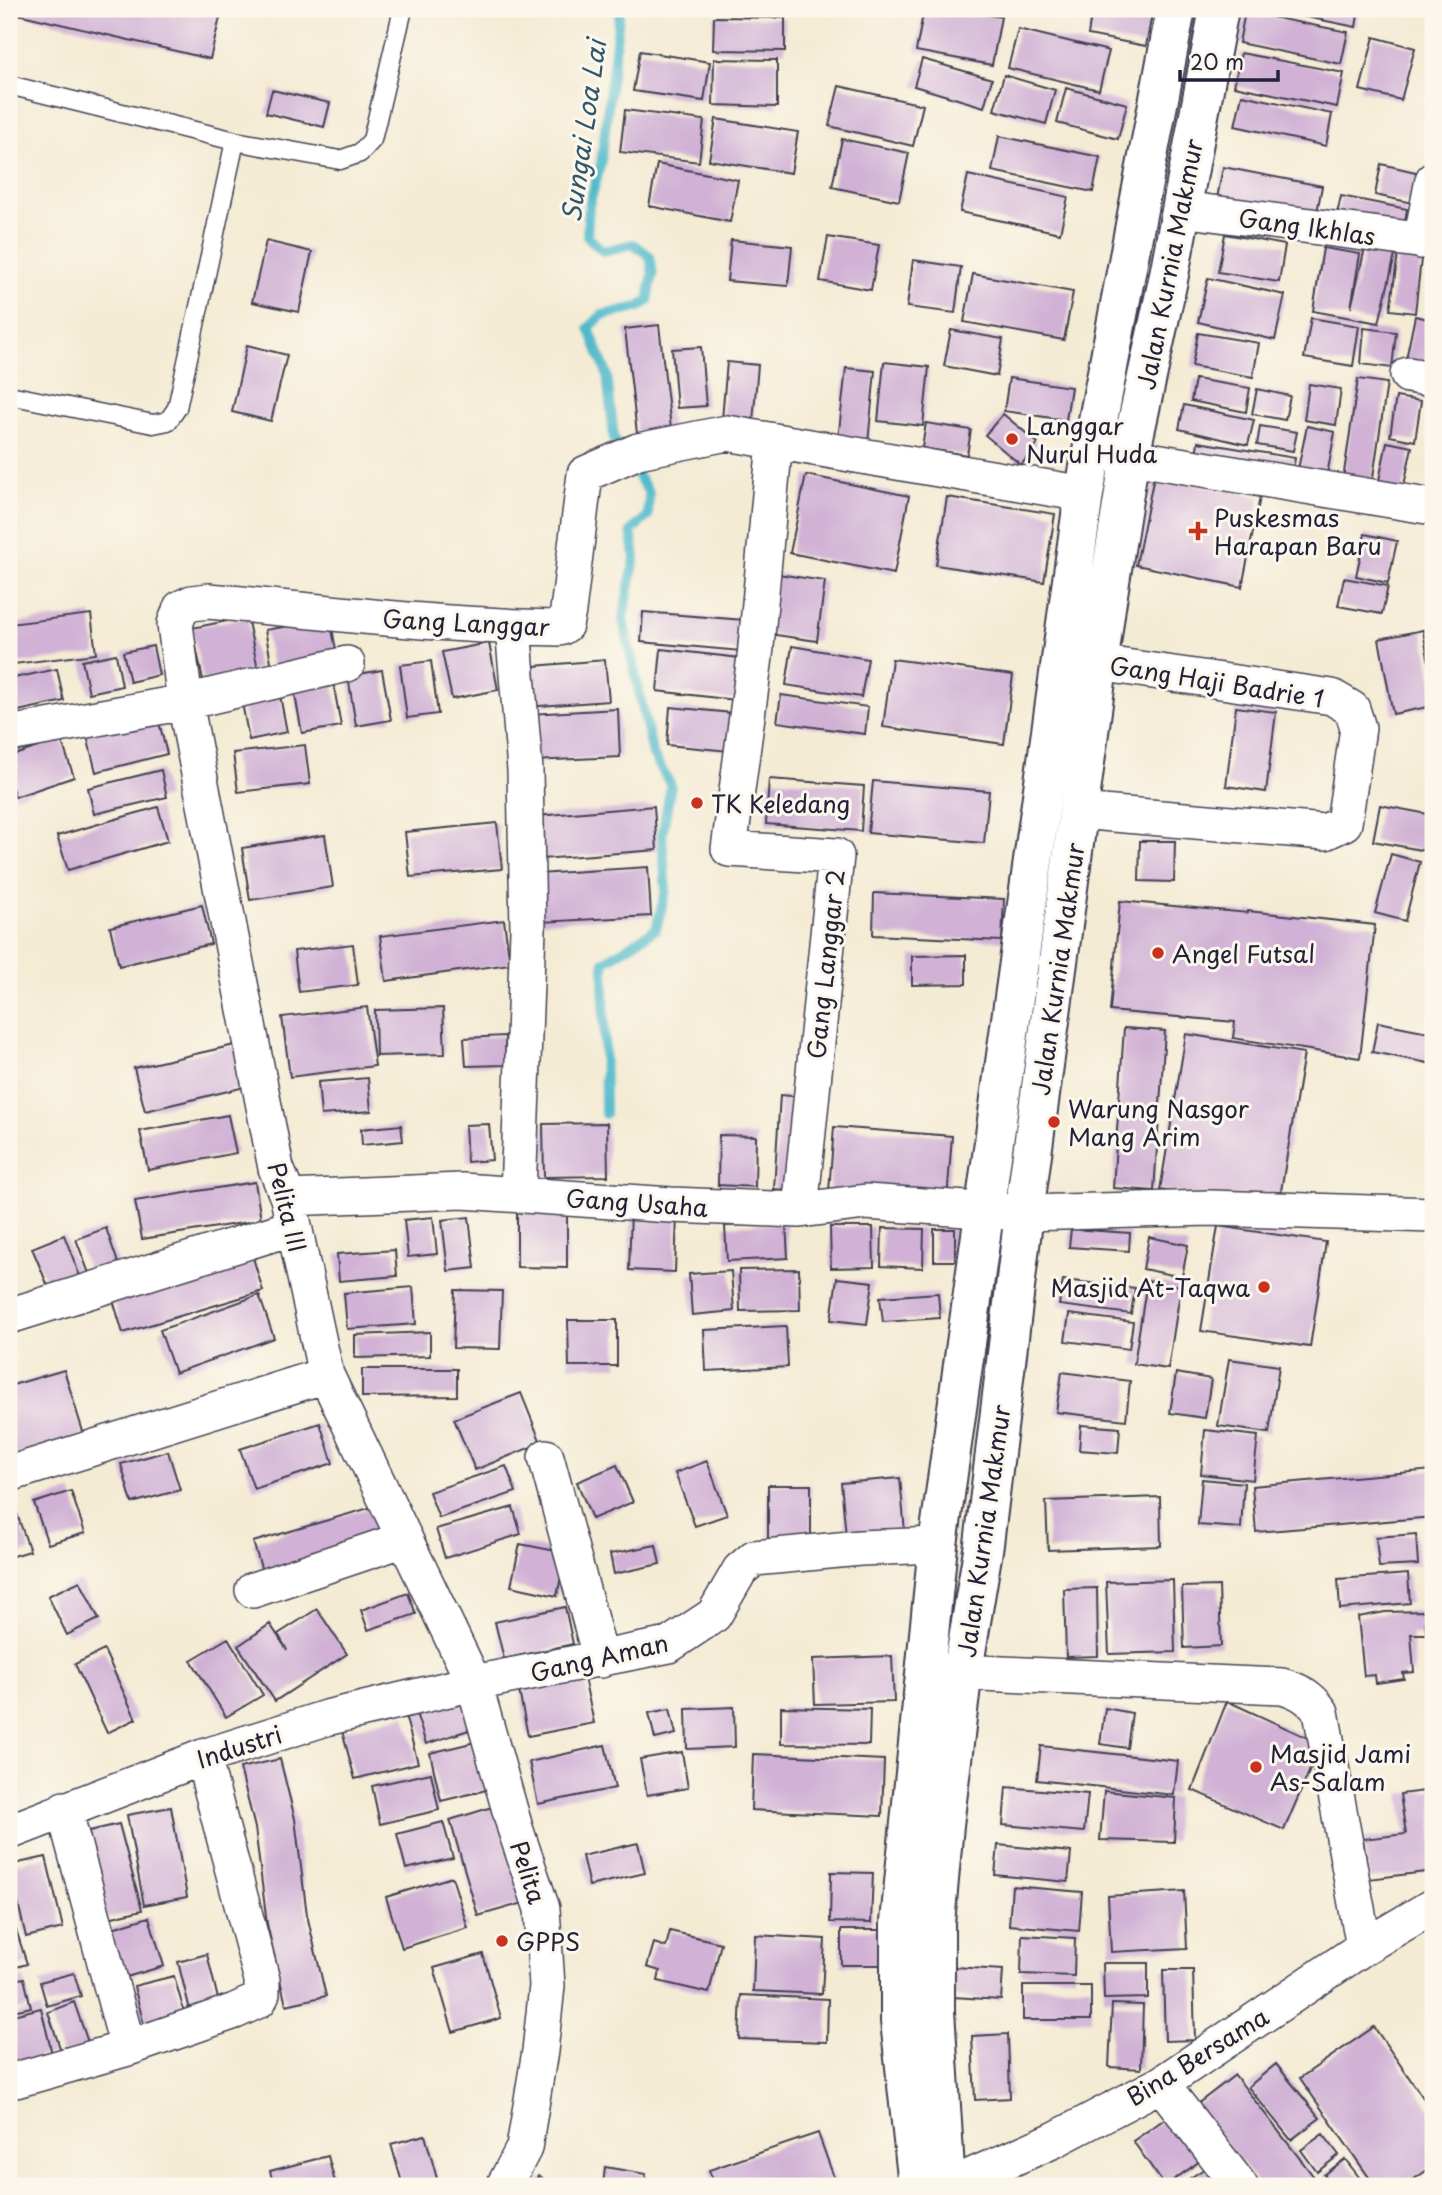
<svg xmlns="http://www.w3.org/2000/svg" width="1442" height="2195" viewBox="0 0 1442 2195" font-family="'Playpen Sans',sans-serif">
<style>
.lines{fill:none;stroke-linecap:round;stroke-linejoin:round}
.stream{stroke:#4fbacb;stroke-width:10}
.building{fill:#d1b2d6}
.lane-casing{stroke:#424052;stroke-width:21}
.street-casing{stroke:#424052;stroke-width:38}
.secondary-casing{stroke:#424052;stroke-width:42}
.lane{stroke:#fff;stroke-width:18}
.street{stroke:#fff;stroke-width:35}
.secondary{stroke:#fff;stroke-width:38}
.poi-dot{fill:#c8321e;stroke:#fbf7ec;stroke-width:2.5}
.labels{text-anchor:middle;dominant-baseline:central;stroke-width:6;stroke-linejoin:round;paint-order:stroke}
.street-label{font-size:24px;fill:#22223b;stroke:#fbf7ec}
.poi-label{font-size:24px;fill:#22223b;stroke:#fbf7ec;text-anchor:start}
.water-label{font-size:26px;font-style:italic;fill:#32576d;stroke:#fbf7ec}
</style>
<rect width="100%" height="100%" fill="#fbf7ec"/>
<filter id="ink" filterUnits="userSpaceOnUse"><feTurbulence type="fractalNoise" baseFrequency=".0143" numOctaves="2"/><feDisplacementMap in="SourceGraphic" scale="14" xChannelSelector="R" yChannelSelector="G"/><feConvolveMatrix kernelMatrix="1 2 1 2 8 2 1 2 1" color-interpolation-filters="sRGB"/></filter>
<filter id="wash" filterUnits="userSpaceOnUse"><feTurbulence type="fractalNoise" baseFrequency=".00686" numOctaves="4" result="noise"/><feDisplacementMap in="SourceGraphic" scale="28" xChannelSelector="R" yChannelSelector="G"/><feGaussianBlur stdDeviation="1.57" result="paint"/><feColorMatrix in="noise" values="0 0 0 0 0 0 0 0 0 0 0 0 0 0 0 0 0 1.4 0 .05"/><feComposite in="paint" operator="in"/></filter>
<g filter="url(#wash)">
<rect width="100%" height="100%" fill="#f4ebd4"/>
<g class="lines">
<path class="stream" d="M605,1114L604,962L656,929L666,890L662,835L671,785L653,755L623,619L635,558L631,531L648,516L649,493L614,439L607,374L589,328L602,315L639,307L648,301L653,274L650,256L633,244L603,251L587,236L589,206L601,163L620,9"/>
</g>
<g id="blocks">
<path class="building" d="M9,9H222L210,59L9,12Z
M924,9H951L1001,17L992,65L916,51Z
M1092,9H1153L1146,46L1088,35Z
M1267,9H1359L1356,27Z
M1245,12L1348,32L1341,64L1239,43Z
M714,17L785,18V51L713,50Z
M1018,29L1109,51L1099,90L1008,68Z
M1374,37L1415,48L1401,100L1360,90Z
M640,51L710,62L704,101L633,91Z
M1241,53L1344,73L1337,107L1234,86Z
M714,59L777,60V107L713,105Z
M922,59L992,79L984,107L914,86Z
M1004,75L1055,90L1046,124L994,110Z
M839,86L923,105L913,146L829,126Z
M1066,88L1127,104L1118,139L1057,123Z
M272,90L330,103L324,127L266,113Z
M1242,95L1332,114L1326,146L1235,126Z
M625,110L704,120L699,162L620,152Z
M716,119L798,132L791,173L709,160Z
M999,136L1100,157L1093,192L992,171Z
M842,139L909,153L899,201L832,187Z
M657,164L738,180L730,222L649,206Z
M1381,164L1420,173L1413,203L1375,195Z
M1223,167L1322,186L1315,223L1216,204Z
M968,175L1068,197L1060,233L960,212Z
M1341,196L1407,209L1403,232L1336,219Z
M1225,234L1285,245L1279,282L1218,272Z
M828,237L879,245L871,290L820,281Z
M731,240L792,246L788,286L727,281Z
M266,241L312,252L299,312L252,302Z
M1399,247L1422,250L1415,313L1390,310Z
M1323,248L1360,254L1351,308L1365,248L1395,255L1379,323L1313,311Z
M913,260L961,267L955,313L907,307Z
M973,274L1073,292L1064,340L964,322Z
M1208,278L1285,295L1275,340L1198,322Z
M1415,316L1433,320V370L1405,364Z
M1311,318L1359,326L1353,366L1304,358Z
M659,325L672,437L638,442L625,329Z
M1364,328L1396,332L1392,368L1361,364Z
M951,330L1003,339L997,376L944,366Z
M1198,333L1259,343L1253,377L1192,366Z
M247,345L287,355L271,421L232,412Z
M701,347L706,406L677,408L672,349Z
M727,362L758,365L753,422L722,419Z
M884,362L929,367L923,426L878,421Z
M846,368L875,371L868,443L838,440Z
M1009,378L1071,387L1066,420L1004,411Z
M1195,379L1250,388L1246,412L1191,401Z
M1358,379L1387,383L1371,491L1342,486Z
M1309,384L1341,389L1336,425L1304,420Z
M1257,389L1290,396L1285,420L1252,414Z
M1396,397L1421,401L1415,441L1390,436Z
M1184,405L1254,420L1248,445L1179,429Z
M1003,414L1038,443L1021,465L985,435Z
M926,423L971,430L967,455L922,448Z
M1260,426L1297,432L1293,451L1257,445Z
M1307,426L1335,432L1327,475L1298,469Z
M1198,442L1295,458L1292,477L1195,461Z
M1387,442L1412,447L1402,495L1377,490Z
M806,475L909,496L894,574L790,553Z
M1154,476L1260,497L1242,587L1136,565Z
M947,497L1055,514L1044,582L936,565Z
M1365,534L1397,541L1388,583L1356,576Z
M778,574L825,581L817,641L769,634Z
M1344,578L1388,586L1382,614L1338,606Z
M643,612L744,620L741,651L641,642Z
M91,614L96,654L14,664L9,624Z
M247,617L258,669L203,680L192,628Z
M330,619L338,660L273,672L265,630Z
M1423,630L1433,685V706L1393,714L1379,639Z
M489,643L498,690L452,699L442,652Z
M153,646L159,675L130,682L123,652Z
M792,646L868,659L861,697L786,685Z
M661,649L740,658L735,700L657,691Z
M116,654L122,686L89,693L82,661Z
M892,659L1013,675L1004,744L883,727Z
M605,660L609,701L525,707L522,667Z
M431,661L438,714L407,718L400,665Z
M57,669L64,701L9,713V679Z
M382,670L391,720L356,726L348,676Z
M332,676L341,726L302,733L293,684Z
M278,685L287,732L249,740L240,692Z
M781,695L868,707L865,734L777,722Z
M670,707L732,713L729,751L667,745Z
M1236,707L1276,712L1266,792L1226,786Z
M618,709L620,757L532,761L530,714Z
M157,714L167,754L96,772L86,732Z
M61,739L74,777L15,797L9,779V757Z
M305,745L310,784L238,792L233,753Z
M161,770L167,797L94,814L88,788Z
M769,779L864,786L861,831L766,824Z
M873,781L989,791L984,843L868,833Z
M1380,805L1433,815L1426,851L1373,841Z
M654,806L657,850L541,859L537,816Z
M158,807L168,841L68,870L57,836Z
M497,823L502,869L410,877L405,832Z
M325,835L333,887L250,900L242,848Z
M1140,841H1175L1174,882L1139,881Z
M1391,854L1420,862L1405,921L1375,913Z
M648,867L651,916L541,922L538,874Z
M874,893L1004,899L1002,941L873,935Z
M1120,901L1248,913V911L1375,925L1360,1058L1233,1038L1235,1022L1110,1011Z
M202,905L211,944L119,966L110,927Z
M504,920L510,964L386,981L380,936Z
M353,944L358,985L299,992L294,951Z
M966,955V984L912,985V956Z
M367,1007L375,1066L290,1077L282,1017Z
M443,1008L445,1054L376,1056L375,1010Z
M1378,1022L1433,1033V1064L1372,1052Z
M1124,1028L1165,1031L1154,1191L1113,1188Z
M1186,1034L1304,1053L1278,1209L1160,1190Z
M505,1036L506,1065L466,1066L464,1038Z
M239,1044L249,1086L145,1111L134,1068Z
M368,1078L371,1111L321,1115L318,1082Z
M780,1095L803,1097L797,1191L774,1189Z
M228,1115L236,1153L148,1170L140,1131Z
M607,1123L608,1176L544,1177L543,1124Z
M489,1124L492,1160L467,1162L465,1125Z
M401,1125L403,1141L362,1145L361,1129Z
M834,1127L952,1136L947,1200L829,1191Z
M719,1135L756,1136L755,1187L718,1185Z
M255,1182L261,1220L142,1239L135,1201Z
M631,1211L677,1214L675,1272L629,1270Z
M517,1212L567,1213V1268L517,1267Z
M433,1217L437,1254L408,1257L404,1220Z
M469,1217L475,1268L448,1271L442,1220Z
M786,1223L788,1258L727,1261L725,1226Z
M1218,1226L1326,1242L1310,1347L1201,1331Z
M830,1227H873L874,1267L831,1268Z
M106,1228L119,1266L90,1276L76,1239Z
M882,1228L924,1229L923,1268L881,1266Z
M934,1229H955V1261H934Z
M1071,1229L1130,1233L1129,1251L1069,1247Z
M64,1235L81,1279L50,1291L32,1248Z
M1149,1237L1188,1245L1182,1277L1143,1269Z
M249,1244L263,1291L123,1333L109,1287Z
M395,1250L397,1276L339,1281L337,1254Z
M799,1269L800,1310L740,1311L739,1270Z
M731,1271L734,1311L692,1315L689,1274Z
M837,1278L873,1282L867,1324L831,1320Z
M1063,1280L1135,1288L1131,1314L1059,1305Z
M1147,1281L1181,1286L1168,1369L1134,1364Z
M413,1287L416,1324L347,1329L344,1293Z
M455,1290L502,1291L500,1349L453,1348Z
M938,1293L940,1318L883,1322L880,1297Z
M259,1295L274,1338L175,1373L160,1330Z
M1069,1314L1133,1322L1129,1349L1065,1341Z
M568,1320H617V1366H569Z
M786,1326L788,1367L706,1371L704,1330Z
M430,1332V1356L355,1358V1335Z
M1229,1359L1279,1366L1269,1433L1218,1426Z
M362,1369H457V1396L362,1397Z
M64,1370L84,1435L9,1458V1386Z
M1062,1372L1130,1381L1126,1420L1056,1412Z
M1176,1373L1211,1379L1205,1418L1170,1413Z
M521,1393L541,1443L475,1470L454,1419Z
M320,1423L333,1463L254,1489L240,1449Z
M1081,1425L1120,1428L1118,1453L1079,1450Z
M1205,1430L1258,1436L1253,1480L1201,1474Z
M168,1451L180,1490L132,1503L121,1464Z
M707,1461L727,1515L695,1526L675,1473Z
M617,1465L633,1502L592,1519L577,1482Z
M506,1466L516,1492L439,1518L429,1492Z
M1433,1470V1517L1256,1532L1252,1486Z
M900,1478L905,1532L846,1536L841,1483Z
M1202,1479L1244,1483L1241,1528L1198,1525Z
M768,1485H811V1550H768Z
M71,1491L85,1533L48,1544L34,1503Z
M1160,1497L1161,1546L1048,1550L1046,1501Z
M12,1500L30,1551L9,1557V1501Z
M376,1506L387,1542L264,1577L253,1542Z
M513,1507L521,1534L445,1558L436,1529Z
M1416,1534L1418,1565L1379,1567L1376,1537Z
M520,1544L566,1553L557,1596L511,1586Z
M656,1545L660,1564L614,1574L610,1554Z
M1408,1574L1410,1603L1340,1609L1338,1579Z
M1173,1580L1175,1652L1109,1654L1106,1582Z
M80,1581L99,1619L67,1635L48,1596Z
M1219,1586L1221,1646L1184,1648L1182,1587Z
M1097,1588L1098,1656L1066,1657L1064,1589Z
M408,1593L416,1614L368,1630L361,1610Z
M565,1607L573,1644L504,1659L495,1622Z
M317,1609L347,1654L275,1701L238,1646L270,1624L287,1650L278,1634Z
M1425,1611L1426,1634H1411L1414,1672L1403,1673L1404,1679L1376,1683L1375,1675L1364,1676L1358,1617L1385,1612Z
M228,1638L263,1695L226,1717L191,1660Z
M104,1650L136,1719L107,1733L75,1664Z
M892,1656L894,1702L815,1704L813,1659Z
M583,1673L594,1723L528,1736L518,1686Z
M467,1693L478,1727L426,1744L415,1710Z
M1227,1701L1321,1744L1284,1830L1192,1790Z
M734,1707L735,1747L687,1749L686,1709Z
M781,1707L870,1709L869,1745L781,1744Z
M1105,1708L1132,1713L1127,1748L1100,1744Z
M670,1709L676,1734L655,1739L649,1713Z
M405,1715L418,1763L355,1779L342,1731Z
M488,1739L499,1787L441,1801L430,1753Z
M605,1745L615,1788L538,1804L529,1762Z
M1041,1746L1178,1761L1174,1795L1037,1780Z
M682,1752L688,1788L647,1795L640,1759Z
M753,1754L884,1760L882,1816L751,1810Z
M280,1759L295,1819L307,1915L326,1996L286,2005L267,1924L255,1828L240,1768Z
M431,1773L439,1810L380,1824L372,1786Z
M1006,1787L1088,1794L1084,1832L1003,1825Z
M1433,1790V1871L1369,1879L1363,1839L1406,1834L1400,1794Z
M1104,1791L1176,1798L1174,1842L1100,1840Z
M499,1805L527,1902L478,1916L450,1820Z
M171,1807L187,1897L144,1905L127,1815Z
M443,1822L453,1858L406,1869L397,1834Z
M119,1824L142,1910L104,1919L81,1833Z
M638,1843L645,1873L589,1886L582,1856Z
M998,1845L1071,1852L1068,1882L995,1875Z
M46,1857L63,1928L26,1937L9,1865Z
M831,1872L873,1873L871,1923L830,1922Z
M452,1877L468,1928L402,1948L386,1897Z
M1012,1886L1082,1892L1079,1931L1009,1925Z
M1184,1891L1187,1948L1111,1952L1108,1896Z
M9,1898L16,1917L9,1919Z
M149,1917L164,1966L123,1978L109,1929Z
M14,1923L27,1964L9,1969V1924Z
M841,1930H881L882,1965H841Z
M670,1931L721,1943L709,1993L658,1981L660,1971L647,1967L654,1943L666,1947Z
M755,1935L825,1939L822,1994L753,1991Z
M1022,1935L1075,1938L1074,1976L1021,1974Z
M207,1954L219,2003L190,2010L178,1962Z
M483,1954L501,2018L453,2032L434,1968Z
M1103,1963H1148V1998L1104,1999Z
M954,1967L1003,1970L1001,2000L953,1997Z
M1163,1970H1193L1195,2040L1165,2041Z
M74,1973L81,1996L47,2006L40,1982Z
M174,1976L185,2015L144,2025L134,1986Z
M24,1978L31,2007L9,2012V1981Z
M1023,1986H1091V2020H1023Z
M741,1995L828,1999L827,2042L739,2039Z
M74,2002L89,2045L62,2054L48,2012Z
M1112,2004L1143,2005L1141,2069L1109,2067Z
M41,2008L52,2054L14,2063L9,2042V2016Z
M1374,2027L1433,2112V2166L1404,2186H1375L1300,2078Z
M1008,2034L1010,2098L975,2100L972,2036Z
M1276,2064L1320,2118L1291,2140L1248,2087Z
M1235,2075L1321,2186H1259L1196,2105Z
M1175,2112L1207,2156L1165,2186L1133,2141Z
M818,2133L837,2186H715L709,2170Z
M1323,2134L1339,2155L1317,2172L1301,2150Z
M425,2135L439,2186H403L391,2144Z
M328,2156L336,2186H274L270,2171Z
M1345,2159L1366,2186H1333L1324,2175Z
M1210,2165L1225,2186H1178Z
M605,2167L646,2174L644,2186H603Z
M538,2176L556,2186H532Z"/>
</g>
</g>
<g filter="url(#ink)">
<use href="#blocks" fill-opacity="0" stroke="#424052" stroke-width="2"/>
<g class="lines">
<defs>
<path id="lane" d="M9,85L235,141L340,160L360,153L372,140L403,9
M9,395L153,424L168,421L177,408L235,141"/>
<path id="street" d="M1181,209L1433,242
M1421,241L1433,180
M1408,375L1433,379
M775,441L755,657L729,849L836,856L800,1210
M1101,452L1433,507
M513,627L525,770L528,930L518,1193
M9,734L185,702L347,664
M1078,811L1325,832L1344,823L1358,728L1352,709L1332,697L1098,663
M288,1198L462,1191L671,1205L800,1210L866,1202L1024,1213L1210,1208L1433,1215
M9,1316L294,1227
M546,1457L601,1660
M9,1474L326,1375
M253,1590L405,1539
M935,1671L1282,1686C1300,1691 1310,1697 1321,1712L1364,1947
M64,1809L128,2048
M9,1832L203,1757L326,1718L474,1683L669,1645L714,1615L740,1570L754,1558L860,1548L938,1545
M16,2080L128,2048L235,2011L259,2000L262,1993V1980L203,1757
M1161,2084L1240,2186
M504,2186L524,2148L540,2051L547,1986L542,1909L515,1828L474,1683L326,1375L288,1198L276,1168L185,702L175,624L181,608L192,603L209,601C326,612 443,626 560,628L565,625L568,611L585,474L638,451L727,433L1084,494
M949,2186L1054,2140L1161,2084L1364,1947L1433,1906"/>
<path id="secondary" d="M918,2186L900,2021V1922L938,1545L1084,494L1176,9
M946,2186L935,2011V1923L944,1825L963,1670L984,1544L1024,1213L1106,607L1130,455L1168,280L1219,9"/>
</defs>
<use href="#lane" class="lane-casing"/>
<use href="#street" class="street-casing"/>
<use href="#secondary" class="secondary-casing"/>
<use href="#lane" class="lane"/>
<use href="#street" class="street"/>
<use href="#secondary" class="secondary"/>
</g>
</g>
<g class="poi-dot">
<circle cx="1012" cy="439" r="7"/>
<path d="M1194.5 520.5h7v7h7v7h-7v7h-7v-7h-7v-7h7z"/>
<circle cx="697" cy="803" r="7"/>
<circle cx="1158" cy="953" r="7"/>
<circle cx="1054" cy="1122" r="7"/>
<circle cx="1264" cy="1287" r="7"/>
<circle cx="1256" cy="1767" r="7"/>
<circle cx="502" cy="1941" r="7"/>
</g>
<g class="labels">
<g class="street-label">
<text transform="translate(1307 226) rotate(8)">Gang Ikhlas</text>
<text transform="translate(1169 264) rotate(-79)">Jalan Kurnia Makmur</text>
<text transform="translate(466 622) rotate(3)">Gang Langgar</text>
<text transform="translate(1217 681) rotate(9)">Gang Haji Badrie 1</text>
<text transform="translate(825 964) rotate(-84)">Gang Langgar 2</text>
<text transform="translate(1057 969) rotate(-82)">Jalan Kurnia Makmur</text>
<text transform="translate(637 1202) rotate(4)">Gang Usaha</text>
<text transform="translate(288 1207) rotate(76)">Pelita III</text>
<text transform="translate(983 1531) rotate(-82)">Jalan Kurnia Makmur</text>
<text transform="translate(599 1657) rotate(-13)">Gang Aman</text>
<text transform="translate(239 1746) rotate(-18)">Industri</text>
<text transform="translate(529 1872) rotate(72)">Pelita</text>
<text transform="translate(1197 2056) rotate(-32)">Bina Bersama</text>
</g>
<g class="poi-label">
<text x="1026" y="425">Langgar<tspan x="1026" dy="28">Nurul Huda</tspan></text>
<text x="1214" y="517">Puskesmas<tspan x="1214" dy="28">Harapan Baru</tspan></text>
<text x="711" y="803">TK Keledang</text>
<text x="1172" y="953">Angel Futsal</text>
<text x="1068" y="1108">Warung Nasgor<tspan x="1068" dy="28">Mang Arim</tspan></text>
<text x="1250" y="1287" text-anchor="end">Masjid At-Taqwa</text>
<text x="1270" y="1753">Masjid Jami<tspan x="1270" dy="28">As-Salam</tspan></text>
<text x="516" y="1941">GPPS</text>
</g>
<g class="water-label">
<text transform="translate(583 131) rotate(-82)">Sungai Loa Lai</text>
</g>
</g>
<rect width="1442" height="2195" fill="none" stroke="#fbf7ec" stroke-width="35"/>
<path d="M1180 70v10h98v-10" fill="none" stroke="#22223b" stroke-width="3.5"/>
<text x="1190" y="70" font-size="21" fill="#22223b" stroke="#fbf7ec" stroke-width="5" paint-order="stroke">20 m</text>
</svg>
